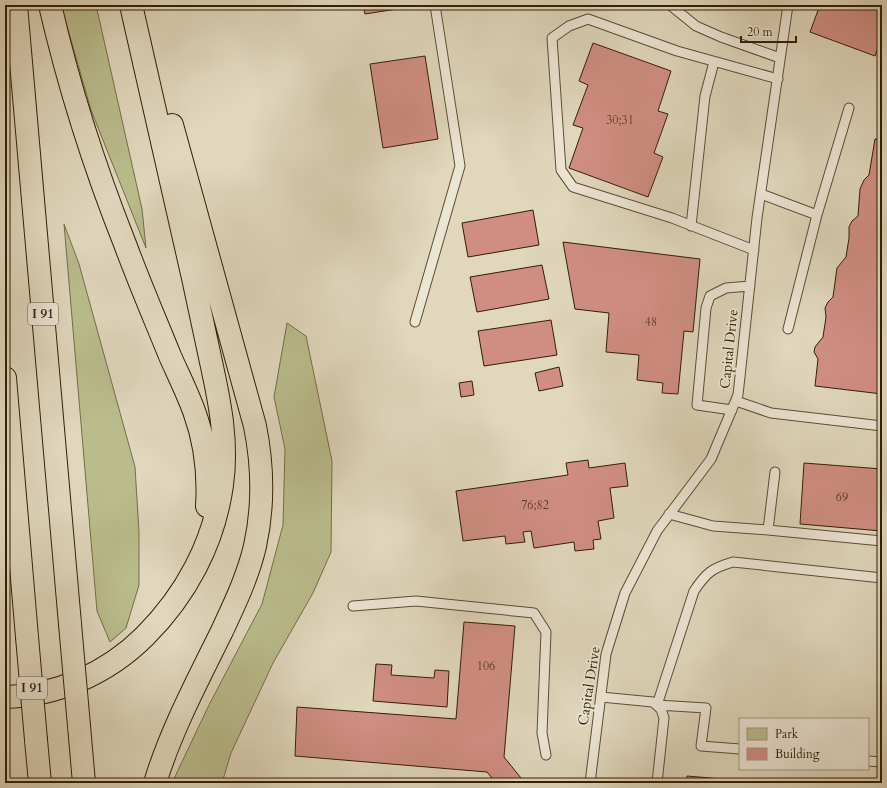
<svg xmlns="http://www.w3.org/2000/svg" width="887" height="788" viewBox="0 0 887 788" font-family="Cardo,serif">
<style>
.green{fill:#babc8c;stroke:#766d48}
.building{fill:#d08e83;stroke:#331e04}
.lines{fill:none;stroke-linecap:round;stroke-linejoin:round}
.service-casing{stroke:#5e4c32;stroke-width:11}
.motorway-casing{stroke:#331e04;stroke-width:24}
.service{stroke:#ebe5d4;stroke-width:9}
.motorway{stroke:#e0d7bd;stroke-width:22}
.motorway-bridge-casing{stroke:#331e04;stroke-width:24;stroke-linecap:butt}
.motorway-bridge{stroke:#e0d7bd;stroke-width:22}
.labels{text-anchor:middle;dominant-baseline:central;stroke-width:3.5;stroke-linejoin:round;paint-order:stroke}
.number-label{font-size:12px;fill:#5a3a24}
.shield{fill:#ebe5d4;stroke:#6a5a42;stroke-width:1}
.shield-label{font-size:13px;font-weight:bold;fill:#331e04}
.street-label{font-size:14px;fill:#331e04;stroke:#ebe5d4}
</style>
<rect width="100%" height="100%" fill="#e0d7bd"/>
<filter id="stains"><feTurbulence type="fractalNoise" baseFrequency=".005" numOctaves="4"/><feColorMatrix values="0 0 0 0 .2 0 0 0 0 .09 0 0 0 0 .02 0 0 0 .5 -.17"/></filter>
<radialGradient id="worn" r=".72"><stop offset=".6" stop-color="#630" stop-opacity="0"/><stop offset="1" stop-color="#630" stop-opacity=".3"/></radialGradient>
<path class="green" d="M61,5H96L142,209L146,248L91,110Z
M64,224L79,264L135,467L139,532V585L126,628L110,642L97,611Z
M287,323L306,336L332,461L331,552L313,593L273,663L231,753L222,783H172L209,705L262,604L283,525L285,449L274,397Z"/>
<path class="building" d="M363,5H416V6L365,14Z
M820,5H882V36L875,56L810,32Z
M593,43L671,71L658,111L668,114L654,153L663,157L648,197L569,168L583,128L573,125L588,85L579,81Z
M425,56L438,139L383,148L370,64Z
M875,139L882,140V394L815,386L818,359L814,352L815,347L823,337L826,317L825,308L828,302L833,297L837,268L846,257L849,238V227L852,221L858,216L860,189L864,180L869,175Z
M533,210L539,245L468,257L462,223Z
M563,242L700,259L693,332L684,331L678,394L662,393L663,383L637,380L639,355L606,352L609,313L575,309Z
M542,265L549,299L477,312L470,277Z
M551,320L557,355L484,366L478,331Z
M559,367L563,386L539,391L535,373Z
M472,381L474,395L461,397L459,383Z
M588,460L589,468L625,463L628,486L610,488L614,518L598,521L601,539L593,540L594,549L575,551L574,542L534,548L531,531L523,532L525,542L506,544L505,536L463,541L456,491L568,475L566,463Z
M804,463L882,469V531L800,524Z
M464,622L515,626L504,757L521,778L515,783H496L487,772L295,756L297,707L456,719Z
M376,664L392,665L391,675L434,678L435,670L449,671L447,707L373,701Z
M687,776L768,783H687Z"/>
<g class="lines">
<defs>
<path id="service" d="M670,5L696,26L721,37L780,58
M761,194L817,215L788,329
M817,215L849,108
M691,226L705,96L714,62
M754,250L672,218L573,187L561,170L552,38L569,26L588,19L677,51L778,79
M415,322L460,166L435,5
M736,401L771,413L882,426
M732,410L697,405L706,308L710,296L726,288L750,286
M669,514L713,526L768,530L882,541
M768,530L775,472
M353,606L416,601L534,613L546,632L542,733L546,755
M601,697L653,702L661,709L664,718L657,783
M740,749L701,746L706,708L657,705L694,591C706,573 712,568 733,562L882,578
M868,761L882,762
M590,783L606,654L625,593L657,531L711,459L738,395L757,218L788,5"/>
<path id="motorway" d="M16,5L70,624
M50,5C69,87 94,166 125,244C139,282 155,319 170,356C178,374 187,392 194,411C205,441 209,475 207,506
M5,378L27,637
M5,697C57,696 108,673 145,636C186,595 214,543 222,485C228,443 220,403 211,362C205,334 199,306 193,278C172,187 152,96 131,5
M79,726L84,783
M36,740L40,783
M155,783C171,730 198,680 222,631C235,603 248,576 255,546C264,505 263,466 255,426L172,125"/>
</defs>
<use href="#service" class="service-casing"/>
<use href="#motorway" class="motorway-casing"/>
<use href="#service" class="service"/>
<use href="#motorway" class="motorway"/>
<defs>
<path id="motorway-bridge" d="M70,624L79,726
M27,637L36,740"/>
</defs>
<use href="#motorway-bridge" class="motorway-bridge-casing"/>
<use href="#motorway-bridge" class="motorway-bridge"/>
</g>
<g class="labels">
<g class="number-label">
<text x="620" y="120">30;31</text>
<text x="651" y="322">48</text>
<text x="842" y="497">69</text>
<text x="535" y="505">76;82</text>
<text x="486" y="666">106</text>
</g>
<g class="shield">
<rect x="28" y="303" width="30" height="22" rx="3"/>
<rect x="17" y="677" width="30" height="22" rx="3"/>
</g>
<g class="shield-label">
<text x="43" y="314">I 91</text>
<text x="32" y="688">I 91</text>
</g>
<g class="street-label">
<text transform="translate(729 349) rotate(-84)">Capital Drive</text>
<text transform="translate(589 686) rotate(-81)">Capital Drive</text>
</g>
</g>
<rect width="887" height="788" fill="none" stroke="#e0d7bd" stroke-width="20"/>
<rect x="6" y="6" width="875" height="776" fill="none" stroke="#331e04" stroke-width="2"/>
<rect x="10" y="10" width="867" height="768" fill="none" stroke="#331e04"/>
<rect x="739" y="718" width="130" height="52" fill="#ebe5d4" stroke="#a19581"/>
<rect x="747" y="728" width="20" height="12" fill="#babc8c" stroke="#a19581"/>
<text x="775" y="738" font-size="12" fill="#331e04">Park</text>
<rect x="747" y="748" width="20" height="12" fill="#d08e83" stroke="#a19581"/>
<text x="775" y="758" font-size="12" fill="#331e04">Building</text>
<path d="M741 36v6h55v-6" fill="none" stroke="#331e04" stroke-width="2"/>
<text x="747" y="36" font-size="12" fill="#331e04" stroke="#ebe5d4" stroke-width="3" paint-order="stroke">20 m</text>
<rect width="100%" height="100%" filter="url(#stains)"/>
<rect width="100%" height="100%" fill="url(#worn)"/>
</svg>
